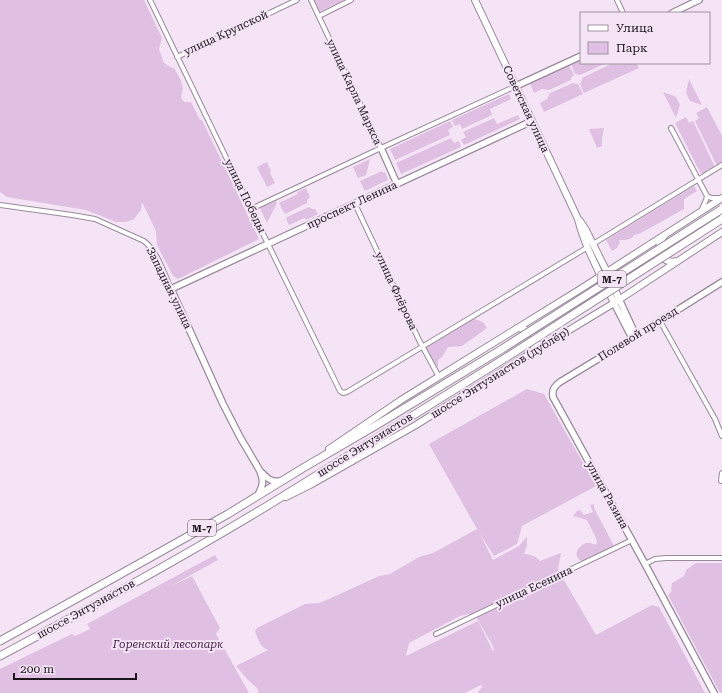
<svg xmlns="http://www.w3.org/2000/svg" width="722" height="693" viewBox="0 0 722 693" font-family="'Roboto Serif',serif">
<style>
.green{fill:#dfc0e2;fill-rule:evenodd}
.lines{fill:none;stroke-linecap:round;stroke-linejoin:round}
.street-casing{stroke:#998a9b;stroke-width:6}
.secondary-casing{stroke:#998a9b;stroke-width:8}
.primary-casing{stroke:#998a9b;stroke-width:8}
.highway-casing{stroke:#998a9b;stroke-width:9}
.street{stroke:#fff;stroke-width:4}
.secondary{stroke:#fff;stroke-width:5.5}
.primary{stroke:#fff;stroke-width:6}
.highway{stroke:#fff;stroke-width:7}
.highway-bridge-casing{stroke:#998a9b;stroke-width:9;stroke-linecap:butt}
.highway-bridge{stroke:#fff;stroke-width:7}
.labels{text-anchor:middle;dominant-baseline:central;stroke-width:4;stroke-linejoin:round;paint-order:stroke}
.shield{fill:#f4e4f6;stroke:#5d545d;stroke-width:1}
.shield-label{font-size:10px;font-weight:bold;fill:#1c161c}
.street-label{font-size:11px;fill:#1c161c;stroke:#f4e4f6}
.park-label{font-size:11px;font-style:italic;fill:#431c48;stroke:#f4e4f6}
</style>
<rect width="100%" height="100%" fill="#f4e4f6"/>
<path class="green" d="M0,0H144L162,38L159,49L164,63L170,67L174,68C179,77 186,86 181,96L182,100L185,102H191L200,120H202L259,239L178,279L173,276L157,245L156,231L142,202L141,210L134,219L126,222H116L86,210L7,197L0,192Z
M314,0H344L319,12Z
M581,60V63H607L580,75L575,74L571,64Z
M613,63H636L639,68L584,93L580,84L582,80V78Z
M569,65L574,75L571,78V80L549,90L542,89L534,93L530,83Z
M689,79L702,105L690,101L686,93Z
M573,83L575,84H578L583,94L544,112L540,103L547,99L550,93Z
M663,92L676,97L680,105L676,118Z
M509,94L511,99L490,109L492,115L462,129L460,124L455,126L452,120Z
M707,107L722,136V163L717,166L695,121L699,118L696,113Z
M518,115L520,119L464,145L461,140L466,137L463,132L494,118L497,124Z
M686,117L689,123L693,121L715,167L704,174H702L700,172L675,123Z
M450,121L453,127L448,130L450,135L395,160L390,149Z
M604,128L602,138V146L597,148L589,129Z
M451,138L454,143L459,141L461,147L401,174L396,163Z
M370,159L366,175L358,178L353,167Z
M267,162L271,171L270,173L275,183L267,187L257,167Z
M382,171L383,173L385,172L388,180L365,191L360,181Z
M694,186L697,191L684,199V209L639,234L634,235L632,238L626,240H619L620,242L617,248L612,251L606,240Z
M306,188L310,197L307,200V203L285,214V212L284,213L279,203L298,194L297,192Z
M276,201L277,203L267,223L260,208Z
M309,207L312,209H315L318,214L306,220L305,218L289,225L286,219L287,217Z
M474,319L483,322L487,328L462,346L448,347L442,357L438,360V367L436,366L426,348Z
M527,389L544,394L596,486L522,526L517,544L494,556L480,534L493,560L519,546L523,541L527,537V545L524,554C530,554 536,556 540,561L561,553L558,570L596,635L652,605L659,607L705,693H477L478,692L482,687L481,685L465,693H258V689L247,679L236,666L268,650C260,647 258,639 255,631L257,628L305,604L319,603L329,599L379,576L390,574L419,557L433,553L477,529L429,444ZM469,614L476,617L493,646L494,650L493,651L478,621L406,656L409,643L460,616Z
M594,504V508L613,544V547L611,549L584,562C572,558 576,547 586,543C589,542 593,544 595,545L597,543L596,538L587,520L573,516L577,511L580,510L584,515L593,512L590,505Z
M215,555L218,560L171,586L192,576L220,628L216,634L249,693H0V669L72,634L75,636L90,629L87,624Z
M696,563H722V693H720L668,595L672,591L671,590L672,583L684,576L686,570Z"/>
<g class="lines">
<defs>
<path id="street" d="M150,0L251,209L268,244L340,391L343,393L347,392L588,247
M311,0L381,148
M617,0L623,13
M319,16L351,0
M177,57L297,0
M671,128L707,196L706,200L702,209
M707,196L711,198H719
M355,204L419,340L439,377
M0,205L72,215L95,219L144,241C157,251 164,273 171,289
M251,209L381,148L516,86
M593,244L722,165
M660,321L715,419L722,436
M722,473L721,481H722
M645,564L655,559L666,558H722
M436,634L632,540"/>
<path id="secondary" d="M672,13L699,0
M516,86L581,56
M381,148L397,184
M619,299L636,336
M614,303L632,338
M260,471L240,437L223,404L171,289L532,121
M258,495C263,485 264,482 260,471C266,477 271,483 280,481
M714,693L645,564L553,397C552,389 554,387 560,382L636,336L722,282"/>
<path id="primary" d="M475,0L578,219C585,248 601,275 614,303
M580,221L586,230L609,276L619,299
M664,236C654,248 661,265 677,261
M517,328C527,329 535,332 537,343L533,350L531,352
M329,449L401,400L579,290L722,198
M286,497L312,484L416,425L528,355L614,303L722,232"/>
<path id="highway" d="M0,641L101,585L228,514L303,468L380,423L502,349
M0,656C92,607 183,557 272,503L507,357"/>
</defs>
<use href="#street" class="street-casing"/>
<use href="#secondary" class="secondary-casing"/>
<use href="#primary" class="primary-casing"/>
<use href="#highway" class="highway-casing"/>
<use href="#street" class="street"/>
<use href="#secondary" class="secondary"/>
<use href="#primary" class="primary"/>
<use href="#highway" class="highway"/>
<defs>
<path id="highway-bridge" d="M502,349L722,209
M507,357L722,219"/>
</defs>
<use href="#highway-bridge" class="highway-bridge-casing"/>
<use href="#highway-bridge" class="highway-bridge"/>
</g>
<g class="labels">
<g class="shield">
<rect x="598" y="271" width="28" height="16" rx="3"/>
<rect x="188" y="520" width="28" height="16" rx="3"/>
</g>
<g class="shield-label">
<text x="612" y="279">М-7</text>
<text x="202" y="528">М-7</text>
</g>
<g class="street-label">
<text transform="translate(226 33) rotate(-25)">улица Крупской</text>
<text transform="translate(354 92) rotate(65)">улица Карла Маркса</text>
<text transform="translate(526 109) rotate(65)">Советская улица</text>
<text transform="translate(245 196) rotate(64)">улица Победы</text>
<text transform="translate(352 205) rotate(-25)">проспект Ленина</text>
<text transform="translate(169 288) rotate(64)">Западная улица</text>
<text transform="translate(396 291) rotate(65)">улица Флёрова</text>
<text transform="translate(638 334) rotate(-32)">Полевой проезд</text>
<text transform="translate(500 373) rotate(-32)">шоссе Энтузиастов (дублёр)</text>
<text transform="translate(365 445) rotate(-32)">шоссе Энтузиастов</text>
<text transform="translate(607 495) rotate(61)">улица Разина</text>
<text transform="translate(534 587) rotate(-25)">улица Есенина</text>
<text transform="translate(86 609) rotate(-29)">шоссе Энтузиастов</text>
</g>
<g class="park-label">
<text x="168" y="644">Горенский лесопарк</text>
</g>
</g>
<rect x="580" y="12" width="130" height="52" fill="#f4e4f6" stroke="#9e929f"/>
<rect x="588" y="25" width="20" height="6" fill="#ffffff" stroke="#9e929f"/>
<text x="616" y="32" font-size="12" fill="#1c161c">Улица</text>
<rect x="588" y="42" width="20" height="12" fill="#dfc0e2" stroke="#9e929f"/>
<text x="616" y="52" font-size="12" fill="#1c161c">Парк</text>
<path d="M14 673v6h122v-6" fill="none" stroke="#1c161c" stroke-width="2"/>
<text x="20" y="673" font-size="12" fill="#1c161c" stroke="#f4e4f6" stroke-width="3" paint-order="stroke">200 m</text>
</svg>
